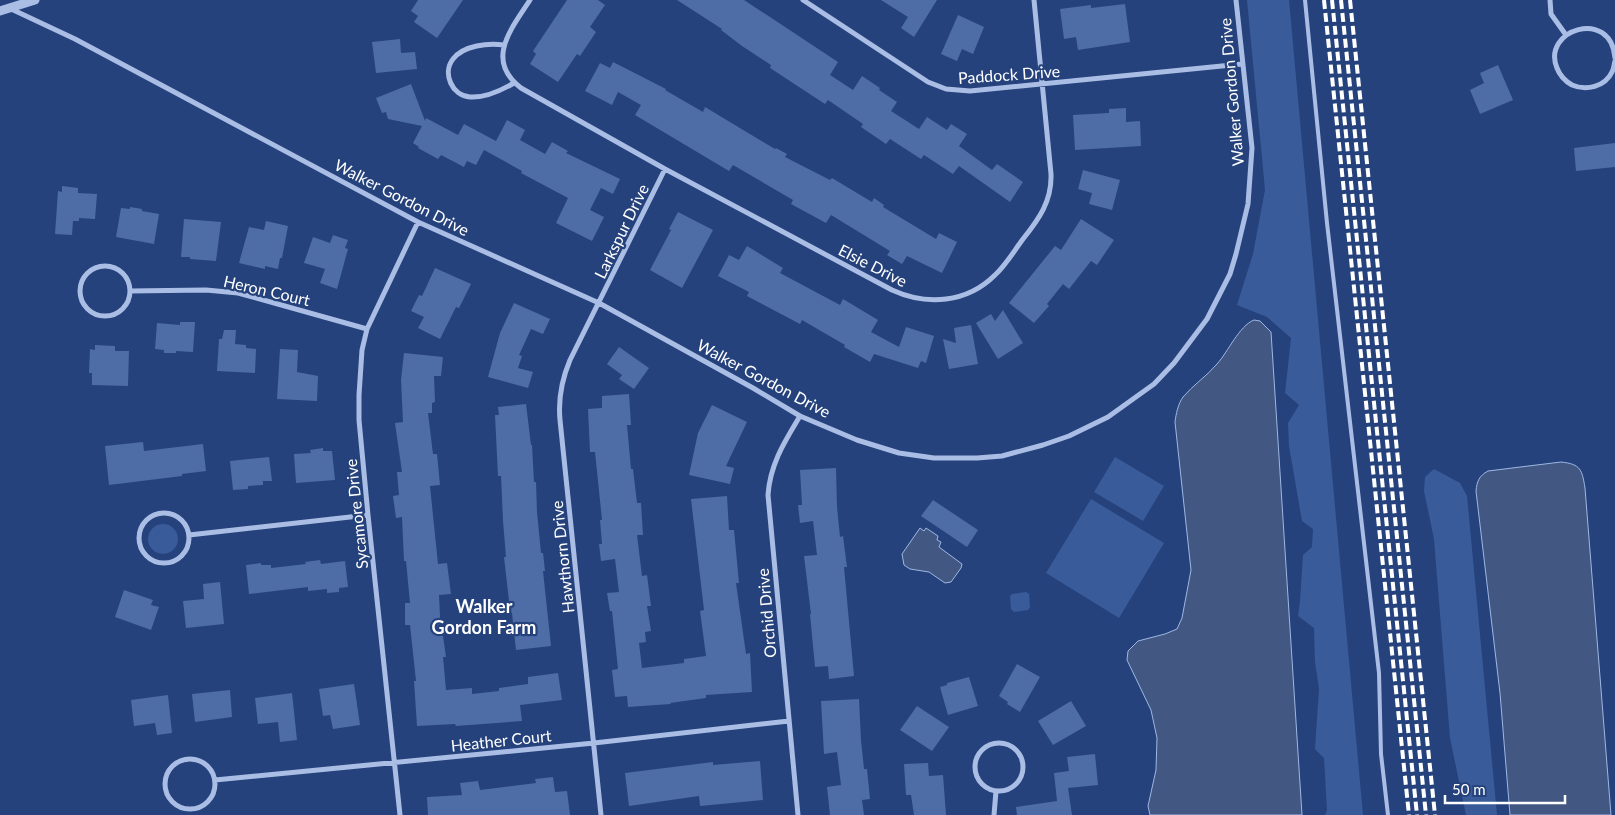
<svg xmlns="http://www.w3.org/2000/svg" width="1615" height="815" viewBox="0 0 1615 815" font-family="Lato,sans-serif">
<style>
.green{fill:#395b9a}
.water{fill:#425882;stroke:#9eb8e5}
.building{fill:#4e6ca5}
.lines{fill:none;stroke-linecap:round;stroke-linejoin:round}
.service{stroke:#aabee5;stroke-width:4}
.minor{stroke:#aabee5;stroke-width:5}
.tertiary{stroke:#aabee5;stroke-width:9}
.rail{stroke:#fff;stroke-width:4;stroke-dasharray:9 4;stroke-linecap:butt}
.labels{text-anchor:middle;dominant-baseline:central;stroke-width:4.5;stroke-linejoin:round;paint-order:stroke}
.street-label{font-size:16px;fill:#fff;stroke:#25427c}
.neighbourhood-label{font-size:18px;font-weight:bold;fill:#fff;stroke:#25427c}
</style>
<rect width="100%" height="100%" fill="#25427c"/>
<path class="green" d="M1247,0H1289L1363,815H1325L1327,810L1324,758L1315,749L1319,689L1315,662L1314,628L1298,616L1300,601L1303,555L1312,547L1313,529L1302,521L1289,446L1288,423L1299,405L1285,393L1291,338L1267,317L1237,305L1253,254L1265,190Z
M1115,457L1164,486L1143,521L1094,492Z
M1434,469L1460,483L1467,496L1497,815H1466L1450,738L1434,539L1424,491L1425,477Z
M1091,499L1164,543L1119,618L1046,573Z
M148 539a15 15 0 1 1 30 0a15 15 0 1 1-30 0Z
M1026,592L1029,594L1030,607L1028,610L1014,612L1011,609L1010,596L1012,594Z"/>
<path class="water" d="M1254,320L1260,321L1271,332L1302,815H1150L1148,806L1156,770L1157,738L1151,710L1127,660L1128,651L1138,641L1165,634L1177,629L1182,618L1191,570L1175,422C1176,414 1178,404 1183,397C1193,385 1207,376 1217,364C1228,352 1239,326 1254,320Z
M1561,462C1581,464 1582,470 1585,488L1611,815H1510L1500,693L1476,491C1477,481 1479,476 1488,471Z
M920,528L924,531L926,528L938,536L937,540L941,542L939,547L962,564L961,568L951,582L945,583L929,572L910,569L904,565L902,554Z"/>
<path class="building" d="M418,0H463L437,38L414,22L418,16L411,11Z
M567,0H598L605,5L590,27L596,32L580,56L577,54L558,82L530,64L536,54L533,51Z
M677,0H744L838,62L830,75L853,90L862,76L880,88L879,90L897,102L891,111L919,129L927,117L947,130L951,124L967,134L959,146L992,170L997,164L1023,182L1010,202L959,166L953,174L924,155L921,159L890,139L886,144L861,127L863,124L828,100L825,104L770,68L771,65L742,46L721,30L722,29Z
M881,0H937L914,37L901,28L908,17Z
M1125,4L1130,42L1078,50L1076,37L1064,39L1060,9L1091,5V8Z
M958,15L984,27L973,54L962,49L957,61L941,54Z
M400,39L401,53L415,52L417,69L376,73L372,42Z
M613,62L666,89L665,90L703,112L705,107L775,149L776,148L787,154L785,157L830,180L832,178L872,202L874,198L884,205L883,207L936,239L939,233L957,242L942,273L907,256L902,264L887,255L890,251L831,215L826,223L791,204L793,200L733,165L729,171L635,115L641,105L618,92L612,105L585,91L600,63L610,68Z
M1498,65L1513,100L1480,114L1470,90L1484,83L1480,73Z
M411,84L425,121L426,118L458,135L464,124L496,141L507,120L525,130L520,140L545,154L552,142L568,151L566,153L620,179L613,194L601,188L590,210L604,217L592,241L556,223L568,198L521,173L522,171L484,150L476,165L467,161L464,167L441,155L438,159L418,148L419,147L413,143L422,126L388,119L386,112L382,113L376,98Z
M1126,108V122L1140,121L1141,146L1075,150L1073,115L1109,113V109Z
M1615,143V167L1576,171L1574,148Z
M1083,170L1120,180L1112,210L1089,204L1092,193L1078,189Z
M62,186L78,188V193L97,194L95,219L79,218V221H73L72,235L55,234L58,191L62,192Z
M130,207L142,209V211L159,214L154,244L116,237L121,208L130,209Z
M678,212L713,230L682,288L650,270L671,230L669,229Z
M184,219L221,222L216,261L190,259V257H181Z
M1081,219L1114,240L1097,265L1091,261L1069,289L1063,284L1047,304L1049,306L1034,323L1009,303L1055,246L1061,250Z
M266,221L288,226L282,258H280L278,269L265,266V269L239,263L249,227L264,230Z
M333,235L348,240L345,248L348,249L337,289L320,283L325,269L304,263L313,237L330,243Z
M747,246L783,268L780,273L840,305L843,299L878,320L871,332L899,347L906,327L934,336L926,363L921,361L918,368L874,354L870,362L844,347L845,345L802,320L800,324L747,296L749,292L718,276L729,255L739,260Z
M435,268L471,284L459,308L456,307L440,339L418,328L424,317L411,311L419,295L422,296Z
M514,303L550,319L543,334L531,329L519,355L522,356L518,368L533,372L528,388L488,377L500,333Z
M1003,310L1023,343L998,359L976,323L991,314L995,321Z
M180,322H195L193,352L176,351V353H164V350L155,349L157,323L180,325Z
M971,325L978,364L949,369L943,339L956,343L954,328Z
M224,330H236L235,344L246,345V348L256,349L255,373L217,371L219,339H222Z
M95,345L115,346V351H129L128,386L92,385V373H89L90,349L95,350Z
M619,347L649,368L634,389L619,379L622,375L607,364Z
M280,349L298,350L297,372L318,376L317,401L277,399Z
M404,353L443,357L441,376H434L435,402L432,403V413H428L433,454H437L440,485L430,486L438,564L447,563L451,594L439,595L441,636H443L446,657H443L446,690L472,688V694L499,691V688L528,684V677L558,673L562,700L520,705L522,721L456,726L455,724L417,726L414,681H416L410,625H405V603H410L406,561H404L402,517L396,518L393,496L399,495L397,472H402L395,423L403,422L401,380Z
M629,394L631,425H627L631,469H633L637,503H641L643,535H637L642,576L647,575L651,606H647L651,631L645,632L646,642L639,643L642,668L684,663V659L706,656L700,611L704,610L691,499L727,496L729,530H734L739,583H736L746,654L750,653L752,692L706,695V698L670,703L671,704L628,707L627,696L615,697L612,670L618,669L612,611H610L607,593L619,592L615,559L601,561L599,544H602L600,520H602L595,452H590L588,409L602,408V396Z
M526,404L531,445H532L534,482H536L537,512L541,553H543L545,571H543L551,646L516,650L512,613L508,614L507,601H509L504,557H506L503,521L501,476H498L495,415H499L498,407Z
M712,405L747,422L726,466L734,468L730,484L689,475L698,433Z
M143,442L144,451L203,444L206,471L182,474V476L109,485L105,446Z
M323,448V451H332L335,480L296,483L294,454L311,453L310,450Z
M269,457L272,481H263V485L248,486V489L233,490L230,461Z
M836,468L837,507L840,537L843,536L847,567H844L854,676L829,679L828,666L815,667L810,614H811L804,556L817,555L813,521L800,523L798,505H802L800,470Z
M933,500L978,530L967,547L921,516Z
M320,560L321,564L345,561L348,587L339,588V592L327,593V589L308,591V587L249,594L246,565L261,563V565H271V568L306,564L305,562Z
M220,582L224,624L186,628L183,601L204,599L203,584Z
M124,590L153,600L151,605L159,607L151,630L115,617Z
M1017,664L1040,677L1020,712L1007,704L1008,702L999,696Z
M969,677L978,706L948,715L940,687L947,685V683Z
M354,684L360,725L333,729L330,715L323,716L319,689Z
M230,690L232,717L195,722L192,694Z
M292,693L297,740L280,742L278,722L258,724L255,698Z
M168,695L172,733L157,735L155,723L134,726L131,700Z
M859,699L861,740L864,769H867L870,799L862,800L864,815H830L827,787L841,785L837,752L824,754L821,701Z
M1071,701L1086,726L1053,745L1038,721Z
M917,706L949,727L932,751L900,730Z
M1095,754L1098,785L1068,788L1072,815H1017L1016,807L1057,801L1054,773L1069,771L1067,757Z
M760,761L763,800L700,806L699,796L629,806L625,773L713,762V765Z
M928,763L929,776L943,775L946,815H914L911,795H906L904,764Z
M553,777L555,792L567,791L570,815H428L427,797L462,795L460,783L478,781L480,790L536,783L535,779Z"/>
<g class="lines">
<path class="service" d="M1305,0L1327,223L1379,673L1381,754L1388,815"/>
<path class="minor" d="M530,0C512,28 484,60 521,88L665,169L892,290C927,306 967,303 995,275C1006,265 1014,251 1023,239C1039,219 1052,201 1051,174L1034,0
M803,0L928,82L946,89L970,91L1242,64
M1550,0L1551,14L1566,35
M9,8L75,39L418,222L599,303L753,388L800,416L857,440L899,453L934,458H977L1002,456L1043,445L1069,436L1108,417L1154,384L1174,363L1207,319L1230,274L1236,254L1248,204L1252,148L1236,0
M504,45C488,43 464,45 453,59C442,73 452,96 470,97C485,98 502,90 514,83
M1615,58C1611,7 1541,30 1557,68C1560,76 1565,81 1572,85C1586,91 1605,87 1612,72C1614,69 1614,64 1615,61
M80 291a25 25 0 1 1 50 0a25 25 0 1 1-50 0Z
M130,291L206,290L238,293L367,329
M139 538a25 25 0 1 1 50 0a25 25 0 1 1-50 0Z
M189,535L368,515
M975 767a24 24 0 1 1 48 0a24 24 0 1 1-48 0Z
M165 784a25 25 0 1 1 50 0a25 25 0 1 1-50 0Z
M215,780L594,743L789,721
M400,815L368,515L359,420V395L362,350L367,329L418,222
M601,815L560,420C558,399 562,379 570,360L665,169
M798,815L768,495C770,464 785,441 800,416
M994,815L996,791"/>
<path class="tertiary" d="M0,11L35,0"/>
<path class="rail" d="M1324,0L1409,815
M1332,0L1417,815
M1341,0L1426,815
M1350,0L1435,815"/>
</g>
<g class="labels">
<g class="street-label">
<text transform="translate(1009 74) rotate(-4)">Paddock Drive</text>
<text transform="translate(1231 92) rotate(-95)">Walker Gordon Drive</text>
<text transform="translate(402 197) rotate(27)">Walker Gordon Drive</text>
<text transform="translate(621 231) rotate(-64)">Larkspur Drive</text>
<text transform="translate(873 265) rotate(27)">Elsie Drive</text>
<text transform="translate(267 290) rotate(13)">Heron Court</text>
<text transform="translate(764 378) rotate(28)">Walker Gordon Drive</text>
<text transform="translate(356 514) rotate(-96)">Sycamore Drive</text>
<text transform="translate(562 557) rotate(-96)">Hawthorn Drive</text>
<text transform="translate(766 613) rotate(-95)">Orchid Drive</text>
<text transform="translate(501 740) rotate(-6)">Heather Court</text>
</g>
<g class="neighbourhood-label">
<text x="484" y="606">Walker<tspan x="484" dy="21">Gordon Farm</tspan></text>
</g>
</g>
<path d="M1445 795v8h120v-8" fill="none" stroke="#ffffff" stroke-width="2.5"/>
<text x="1452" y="795" font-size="15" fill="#ffffff" stroke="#25427c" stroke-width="4" paint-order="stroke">50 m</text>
</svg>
